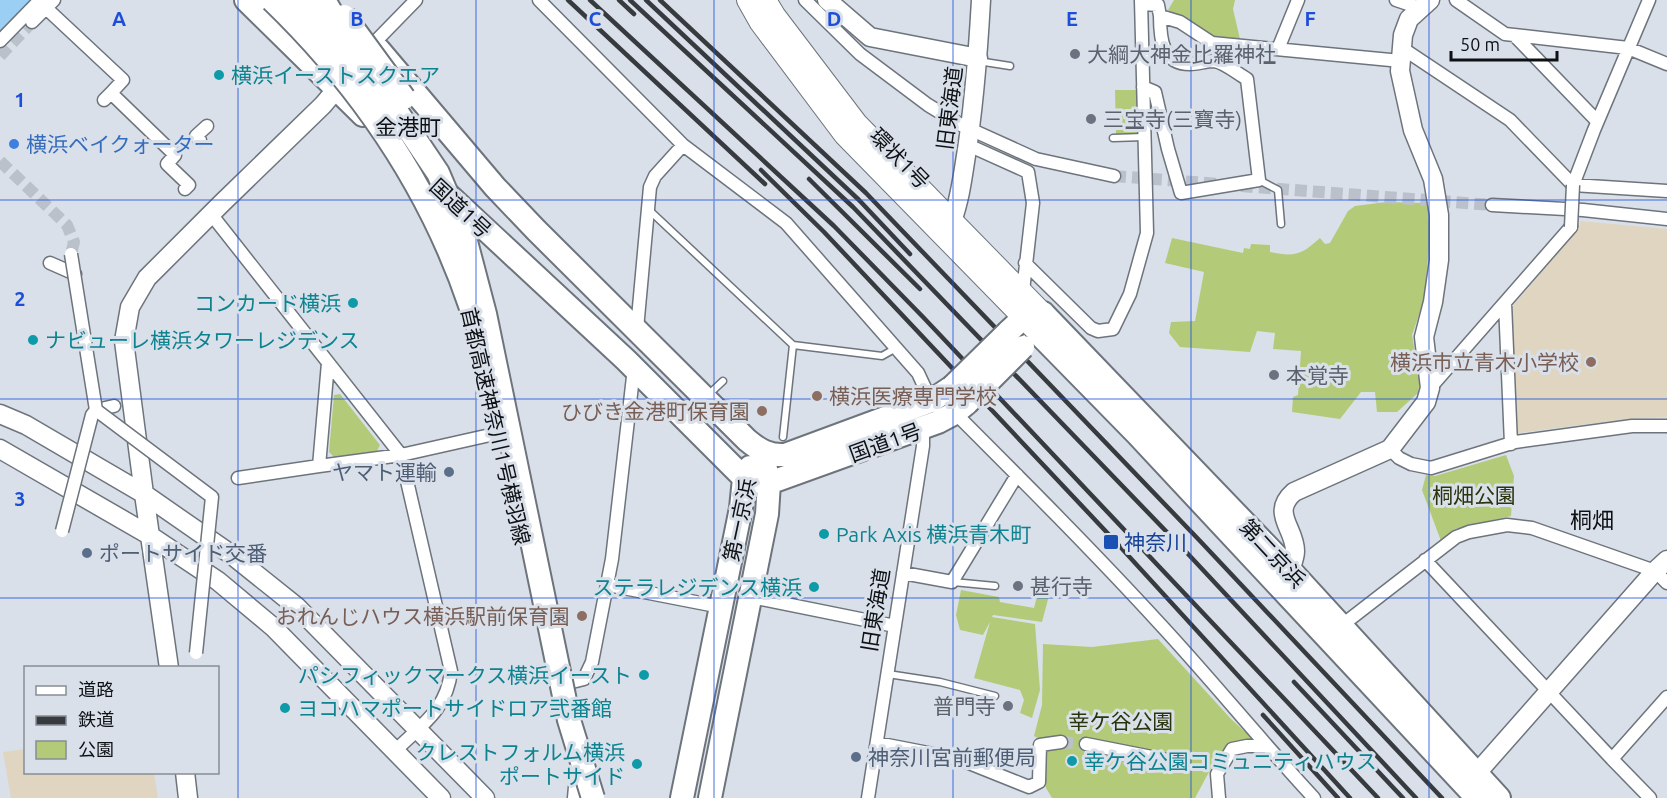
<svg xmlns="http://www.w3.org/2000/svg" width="1667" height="798" viewBox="0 0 1667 798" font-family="Ubuntu,'Noto Sans JP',sans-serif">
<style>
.education{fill:#dfd5c0}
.green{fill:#b3cb78}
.water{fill:#9bcff4}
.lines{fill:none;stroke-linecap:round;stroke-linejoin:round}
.street-tunnel{stroke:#bbc1ca;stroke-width:12;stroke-dasharray:12 6;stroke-linecap:butt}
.lane-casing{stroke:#6d747c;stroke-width:9}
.street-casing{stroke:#6d747c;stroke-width:15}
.secondary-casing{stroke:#6d747c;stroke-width:21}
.primary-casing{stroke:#6d747c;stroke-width:22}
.highway-casing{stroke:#6d747c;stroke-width:26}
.lane{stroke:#fff;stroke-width:6}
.street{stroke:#fff;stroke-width:12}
.secondary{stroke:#fff;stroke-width:18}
.primary{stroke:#fff;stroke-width:20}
.highway{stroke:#fff;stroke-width:22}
.rail{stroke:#373b3f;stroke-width:4.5}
.street-bridge-casing{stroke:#6d747c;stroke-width:15;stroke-linecap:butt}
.highway-bridge-casing{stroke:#6d747c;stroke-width:26;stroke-linecap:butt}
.street-bridge{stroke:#fff;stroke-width:12}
.highway-bridge{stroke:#fff;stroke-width:22}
.grid{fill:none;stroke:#1d4ed8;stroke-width:1.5;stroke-opacity:0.55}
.worship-dot{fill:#6b7280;stroke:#d9e0ea;stroke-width:2}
.culture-dot{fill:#0f9aa8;stroke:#d9e0ea;stroke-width:2}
.shop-dot{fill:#3f7fe0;stroke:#d9e0ea;stroke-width:2}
.education-dot{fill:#8d6e63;stroke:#d9e0ea;stroke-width:2}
.service-dot{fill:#5c6f8a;stroke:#d9e0ea;stroke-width:2}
.transit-dot{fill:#1a4fb4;stroke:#d9e0ea;stroke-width:2}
.labels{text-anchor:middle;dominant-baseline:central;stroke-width:6;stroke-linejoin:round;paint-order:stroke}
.worship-label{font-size:21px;fill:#5b616d;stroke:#d9e0ea;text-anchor:start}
.culture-label{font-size:21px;fill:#0d838f;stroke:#d9e0ea;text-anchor:start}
.street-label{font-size:21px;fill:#0e1114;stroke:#d9e0ea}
.shop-label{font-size:21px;fill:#366cbe;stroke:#d9e0ea;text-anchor:start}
.education-label{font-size:21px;fill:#785e54;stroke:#d9e0ea;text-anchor:end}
.service-label{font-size:21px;fill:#4e5e75;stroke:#d9e0ea;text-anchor:start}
.park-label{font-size:21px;fill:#2a340c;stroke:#d9e0ea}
.transit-label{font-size:21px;fill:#164399;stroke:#d9e0ea;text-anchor:start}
.neighbourhood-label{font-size:22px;fill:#0e1114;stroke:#d9e0ea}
.grid-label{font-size:20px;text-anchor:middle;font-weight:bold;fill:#1d4ed8;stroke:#d9e0ea;stroke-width:6;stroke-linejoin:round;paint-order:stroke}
</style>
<rect width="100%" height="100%" fill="#d9e0ea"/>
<path class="education" d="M1580,221L1667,229V417L1627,419L1518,433L1512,307L1580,226Z
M25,749L26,772L154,773L158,798H11L3,752Z"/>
<path class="green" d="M1174,0H1235L1233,9L1240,39L1214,37L1168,10Z
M1115,90H1136L1139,135H1116Z
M1386,202L1425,203L1428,207L1430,238L1424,300L1412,335L1420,381L1418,393L1397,412H1377L1375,392H1361L1340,419L1292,412L1293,397L1298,395L1301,351L1273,349L1275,333L1257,331L1250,352L1180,347L1169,333L1171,322L1195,321L1204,272L1165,263L1172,238L1243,253L1244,248L1250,249L1251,244L1270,245V252C1295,257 1301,255 1320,238L1325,244L1330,243L1348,211L1355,206Z
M340,394L380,445L377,451L334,457L329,452L334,395Z
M1506,455L1514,476L1511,516L1455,529L1441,541L1422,490L1426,475L1435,476Z
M1041,580L1051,588L1042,622L993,615L992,617L1035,624L1040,690L1032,718L1020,713L1024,700L1020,690L974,678L990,622L983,635L960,630L956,615L961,590L999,597L1000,602L1034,608Z
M1158,639L1231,719L1243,730L1254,737L1253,742C1221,737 1209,774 1195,798H1052L1046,788L1044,741L1034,736L1042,705L1043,644L1092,647Z"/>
<path class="water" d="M0,0H31L0,33Z"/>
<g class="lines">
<path class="street-tunnel" d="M0,56L32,22L33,13
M0,161L67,225L74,242L71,254
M1114,176L1220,184
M1241,186L1492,205
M1061,742L1086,744"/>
<defs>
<path id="lane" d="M978,61L1010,66
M1113,138L1144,137
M1259,180L1278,190L1281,224
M648,209L793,345L882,356L896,348
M708,395L723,381
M783,437L793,345
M953,582L995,586
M888,674L940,682L995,696"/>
<path id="street" d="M539,0L683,145L786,223L918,373L931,401
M805,0L860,54L928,105L961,125L1036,159L1114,176
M1396,0L1420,8
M1456,0L1505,34L1628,48L1667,64
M1141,4L1158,5L1160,16L1180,22L1212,43L1401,61
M46,8L123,80L111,93
M32,22L54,0
M1514,35L1597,121
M0,41L40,0
M373,44L416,0
M1402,48L1510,120L1573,185L1667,191
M1278,49L1298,0
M1143,87L1155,92L1168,149L1181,193L1259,180L1247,79C1238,74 1224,62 1214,61C1206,61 1198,64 1190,64C1162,64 1160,39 1160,16
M104,100L111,93L175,155L167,164L189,185L185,189
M200,140L196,136L207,126
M968,145L1028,172L1033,203L1023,291
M1573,185L1594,130L1649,0
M1492,205L1583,210L1667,219
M211,214L401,455L451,671C447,710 421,725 395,751
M50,263L75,274
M1025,263L1091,328L1098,331L1113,329L1130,294L1147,233L1141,0
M1505,303L1511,444
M637,329L650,187L655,176L683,145
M328,363L319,466L401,455L499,433
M1430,388L1571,227
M96,410L114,406
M955,413C1024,482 1093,551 1159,623C1212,680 1261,741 1314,798
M1390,449L1399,458L1411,464L1431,468L1515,442L1632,426H1667
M238,478L319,466
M1425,560L1612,759L1667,697
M903,573L952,582L1017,475
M608,585L721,607
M751,597L895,626
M1341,626L1456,537L1469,532L1507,525L1532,528L1655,571L1667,583
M572,682L584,679L592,662L612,559L634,368
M877,743L959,759L1029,787L1039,782L1040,745L1061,742
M1086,744L1167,760
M1612,759L1650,798
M868,798L923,446V428
M1219,798L1217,774L1232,749L1247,746H1266"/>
<path id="secondary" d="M827,0L870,37L978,58
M952,221C959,202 962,182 965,162C974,108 978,54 981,0
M469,296L488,383
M0,414L26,425L144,494L232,555L297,607L485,798
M0,449L149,535L218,581L273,627L441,798
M1290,570C1292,564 1295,558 1295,551C1295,528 1270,513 1294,492L1390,449L1426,402L1430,388L1424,337L1433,302L1439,260V215L1433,179L1413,130L1400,71L1403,35L1409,19L1430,0
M169,668L144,494L124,341L130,307L147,278L221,204L323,105L345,79
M185,772L188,798
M1476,774L1655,571L1667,560
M577,798L578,787"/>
<path id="primary" d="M747,0L760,23L844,135L1034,329
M766,0L775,15L857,123L1043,313"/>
<path id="highway" d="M246,0L363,115
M379,50L495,187L536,230L747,440C759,450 769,456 785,455L931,401L952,387
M398,148L626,360L744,478L752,481L769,483L938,422L955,413L967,403
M1043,313L1290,570L1499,798
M1008,332L1023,318L1043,313
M1038,333L1136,433L1477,798
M682,798L741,508L744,478L750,467
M710,798L767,514L769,483L766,469"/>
</defs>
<use href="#lane" class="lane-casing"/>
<use href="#street" class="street-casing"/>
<use href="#secondary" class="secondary-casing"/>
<use href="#primary" class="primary-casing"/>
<use href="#highway" class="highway-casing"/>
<use href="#lane" class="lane"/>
<use href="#street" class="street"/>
<use href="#secondary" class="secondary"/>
<use href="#primary" class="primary"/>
<use href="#highway" class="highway"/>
<path class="rail" d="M568,0L765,184
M590,0L834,226L923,317L1378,798
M619,0L634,14
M630,0L853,207L1189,555L1416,798
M646,0L859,200L910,254
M660,0L866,193L1201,542L1442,798
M761,170L824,232L1114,540L1350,798
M809,179L920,289
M1294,682L1403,798
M1263,715L1338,798"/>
<defs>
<path id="street-bridge" d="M1571,227L1573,185
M96,410L212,497L196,653
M62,531L92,415L96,410L71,254"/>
<path id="highway-bridge" d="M272,0C362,87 431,189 471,308
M298,0L359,65L399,115L438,173L464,234L485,314L569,720L593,798
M324,0L346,38
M344,16L404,98
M952,387L1008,332
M967,403L1023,347"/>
</defs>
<use href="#street-bridge" class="street-bridge-casing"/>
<use href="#highway-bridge" class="highway-bridge-casing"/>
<use href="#street-bridge" class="street-bridge"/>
<use href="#highway-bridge" class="highway-bridge"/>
</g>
<path class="grid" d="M238,0V798M476,0V798M714,0V798M953,0V798M1191,0V798M1429,0V798M0,200H1667M0,399H1667M0,598H1667"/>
<g class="worship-dot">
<circle cx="1075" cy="54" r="6"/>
<circle cx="1091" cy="119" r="6"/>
<circle cx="1274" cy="375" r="6"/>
<circle cx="1018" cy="586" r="6"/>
<circle cx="1008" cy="706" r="6"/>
</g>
<g class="culture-dot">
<circle cx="219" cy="75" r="6"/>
<circle cx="353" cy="303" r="6"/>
<circle cx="33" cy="340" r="6"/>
<circle cx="824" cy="534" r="6"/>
<circle cx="814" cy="587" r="6"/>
<circle cx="644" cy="675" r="6"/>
<circle cx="285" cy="708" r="6"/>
<circle cx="1072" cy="761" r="6"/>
<circle cx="637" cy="764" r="6"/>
</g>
<circle class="shop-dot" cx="14" cy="144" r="6"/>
<g class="education-dot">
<circle cx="1591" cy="362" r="6"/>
<circle cx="817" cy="396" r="6"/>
<circle cx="762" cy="411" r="6"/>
<circle cx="582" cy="616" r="6"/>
</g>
<g class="service-dot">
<circle cx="449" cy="472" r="6"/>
<circle cx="87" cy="553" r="6"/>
<circle cx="856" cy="757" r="6"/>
</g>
<rect class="transit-dot" x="1103" y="534" width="16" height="16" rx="3"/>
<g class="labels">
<g class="worship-label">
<text x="1087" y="54">大綱大神金比羅神社</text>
<text x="1103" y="119">三宝寺(三寶寺)</text>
<text x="1286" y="375">本覚寺</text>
<text x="1030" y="586">甚行寺</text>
<text x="996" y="706" text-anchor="end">普門寺</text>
</g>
<g class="culture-label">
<text x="231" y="75">横浜イーストスクエア</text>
<text x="341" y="303" text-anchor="end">コンカード横浜</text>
<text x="45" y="340">ナビューレ横浜タワーレジデンス</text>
<text x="836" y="534">Park Axis 横浜青木町</text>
<text x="802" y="587" text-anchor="end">ステラレジデンス横浜</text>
<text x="632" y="675" text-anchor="end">パシフィックマークス横浜イースト</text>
<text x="297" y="708">ヨコハマポートサイドロア弐番館</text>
<text x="625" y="752" text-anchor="end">クレストフォルム横浜<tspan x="625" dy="24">ポートサイド</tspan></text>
<text x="1084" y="761">幸ケ谷公園コミュニティハウス</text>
</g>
<g class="street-label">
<text transform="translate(949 108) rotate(-83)">旧東海道</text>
<text transform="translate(900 158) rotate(46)">環状1号</text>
<text transform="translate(461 208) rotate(43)">国道1号</text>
<text transform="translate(496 426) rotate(77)">首都高速神奈川1号横羽線</text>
<text transform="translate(885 442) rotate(-20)">国道1号</text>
<text transform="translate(739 520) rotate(-78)">第一京浜</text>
<text transform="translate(1273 553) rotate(47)">第二京浜</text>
<text transform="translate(875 610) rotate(-81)">旧東海道</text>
</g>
<g class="shop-label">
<text x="26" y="144">横浜ベイクォーター</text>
</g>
<g class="education-label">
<text x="1579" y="362">横浜市立青木小学校</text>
<text x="829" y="396" text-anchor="start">横浜医療専門学校</text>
<text x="750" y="411">ひびき金港町保育園</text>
<text x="570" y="616">おれんじハウス横浜駅前保育園</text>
</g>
<g class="service-label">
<text x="437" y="472" text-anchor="end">ヤマト運輸</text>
<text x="99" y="553">ポートサイド交番</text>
<text x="868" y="757">神奈川宮前郵便局</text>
</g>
<g class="park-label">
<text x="1474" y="495">桐畑公園</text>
<text x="1121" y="721">幸ケ谷公園</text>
</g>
<g class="transit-label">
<text x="1124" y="542">神奈川</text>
</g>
<g class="neighbourhood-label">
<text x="408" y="126">金港町</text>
<text x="1592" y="519">桐畑</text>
</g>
</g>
<g class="grid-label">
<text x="119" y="26">A</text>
<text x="357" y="26">B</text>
<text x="595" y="26">C</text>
<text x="834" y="26">D</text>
<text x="1072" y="26">E</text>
<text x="1310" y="26">F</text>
<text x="20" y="107">1</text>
<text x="20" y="306">2</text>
<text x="20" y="506">3</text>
</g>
<rect x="24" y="666" width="195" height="108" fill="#d9e0ea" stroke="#888d94" stroke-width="1.5"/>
<rect x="36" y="686" width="30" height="9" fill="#ffffff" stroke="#888d94" stroke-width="1.5"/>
<text x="78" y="696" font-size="18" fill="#0e1114">道路</text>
<rect x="36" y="716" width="30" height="9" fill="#373b3f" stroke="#888d94" stroke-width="1.5"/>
<text x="78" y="726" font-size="18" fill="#0e1114">鉄道</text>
<rect x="36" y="741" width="30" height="18" fill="#b3cb78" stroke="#888d94" stroke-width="1.5"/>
<text x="78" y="756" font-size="18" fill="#0e1114">公園</text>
<path d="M1451 51v9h106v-9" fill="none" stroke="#0e1114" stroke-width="3"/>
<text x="1460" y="51" font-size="18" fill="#0e1114" stroke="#d9e0ea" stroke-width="4.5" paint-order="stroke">50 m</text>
</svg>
